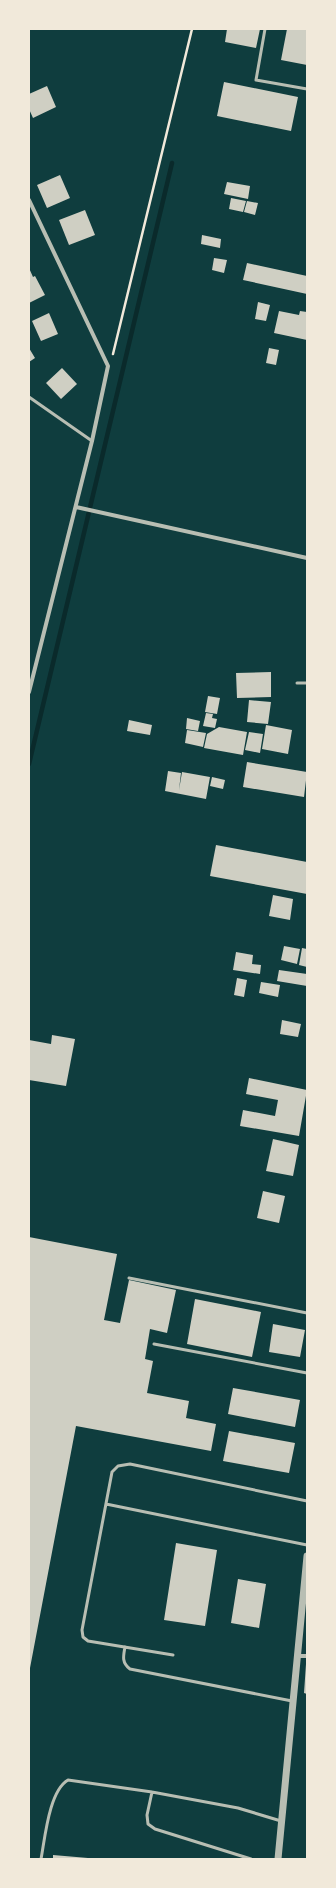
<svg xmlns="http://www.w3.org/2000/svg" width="336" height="1888" viewBox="0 0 336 1888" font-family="'Fira Sans Condensed',sans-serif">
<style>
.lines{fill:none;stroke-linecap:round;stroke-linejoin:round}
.stream{stroke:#0a2a2b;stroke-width:4.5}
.building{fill:#cfcfc3}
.path{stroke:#f1e9da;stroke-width:2.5}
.service{stroke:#b8beb3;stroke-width:3}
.minor{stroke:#b8beb3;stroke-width:4}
.tertiary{stroke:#b8beb3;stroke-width:7}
</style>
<rect width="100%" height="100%" fill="#0f3d3e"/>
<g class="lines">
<path class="stream" d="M29,764L172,163"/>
</g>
<path class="building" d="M227,29H260L256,48L225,42Z
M287,29H307V65L281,60Z
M224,82L298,97L291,131L217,116Z
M47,86L56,107L33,118L29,109V94Z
M60,175L70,198L47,208L37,185Z
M227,182L250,186L248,199L224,194Z
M231,198L246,201L243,212L229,209Z
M247,201L258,203L255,215L244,212Z
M85,210L95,235L69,245L59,220Z
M202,235L221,239L220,248L201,244Z
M214,258L227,260L224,273L212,270Z
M247,263L307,276V294L243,280Z
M29,268L33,277L35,276L45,295L29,303Z
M258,302L270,305L266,321L255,319Z
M279,311L299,315L300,311L307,312V340L274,333Z
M49,313L58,334L41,341L32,321Z
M29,348L35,358L29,362Z
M269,348L279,350L276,365L266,363Z
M62,368L77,384L61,399L46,383Z
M271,672V697L237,698L236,673Z
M208,696L220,698L217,714L205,712Z
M249,700L271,702L268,724L247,722Z
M206,713L213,714L212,718L217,719L215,728L203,726Z
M187,718L200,721L198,731L186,729Z
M129,720L152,725L150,735L127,731Z
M266,725L292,730L288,754L262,749Z
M219,727L247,732L243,755L204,748L207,734Z
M187,730L206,733L203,747L185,743Z
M249,732L263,734L260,753L245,750Z
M247,762L307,772L304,797L243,787Z
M168,771L181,773L179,790L182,772L210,777L206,799L165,791Z
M212,777L225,780L223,789L210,786Z
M216,845L307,862V894L210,876Z
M273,895L293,899L290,920L269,916Z
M284,946L300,949L297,964L281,960Z
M302,948L307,949V967L299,965Z
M236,952L253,955L252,964L261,965L260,974L233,970Z
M279,970L307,974V986L277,981Z
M237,978L247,980L244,997L234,995Z
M261,982L280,985L278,997L259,993Z
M282,1020L301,1024L298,1037L280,1034Z
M52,1035L75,1039L66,1086L29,1080V1040L51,1044Z
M249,1078L307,1090L299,1136L240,1126L243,1110L275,1116L278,1100L246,1094Z
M273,1139L299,1145L293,1176L266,1171Z
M263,1191L285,1196L279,1223L257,1218Z
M29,1237L117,1254L104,1320L120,1323L129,1280L176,1290L167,1333L150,1329L145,1359L153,1361L147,1393L189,1401L186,1418L216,1424L211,1451L76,1426L30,1668Z
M195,1299L261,1312L252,1357L187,1344Z
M273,1324L305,1330L300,1357L269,1352Z
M233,1388L300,1400L295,1427L228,1414Z
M229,1431L295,1443L289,1473L223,1461Z
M176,1543L217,1550L205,1626L164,1620Z
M238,1579L266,1584L259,1628L231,1623Z
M306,1664L307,1665V1694L304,1693Z
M53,1855L88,1858V1859H53Z"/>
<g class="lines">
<path class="path" d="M113,354L192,29"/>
<path class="service" d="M265,29L256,80L307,89
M29,397L92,441
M297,683H307
M129,1278L307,1313
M154,1344L307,1373
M106,1504L307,1545
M125,1647C123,1657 122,1663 130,1669L292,1701
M173,1655L88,1641L83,1637L82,1630L112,1472L118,1466L130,1464L307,1501
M152,1792L147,1815L148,1824L155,1829L251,1859
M41,1859C45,1838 49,1791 68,1780L152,1792L238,1808L281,1821"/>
<path class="minor" d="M29,200L108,366L92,441L29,692
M76,507L307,558
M298,1656H307"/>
<path class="tertiary" d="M278,1859L307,1556"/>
</g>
<rect width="336" height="1888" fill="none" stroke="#f1e9da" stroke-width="60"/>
</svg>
